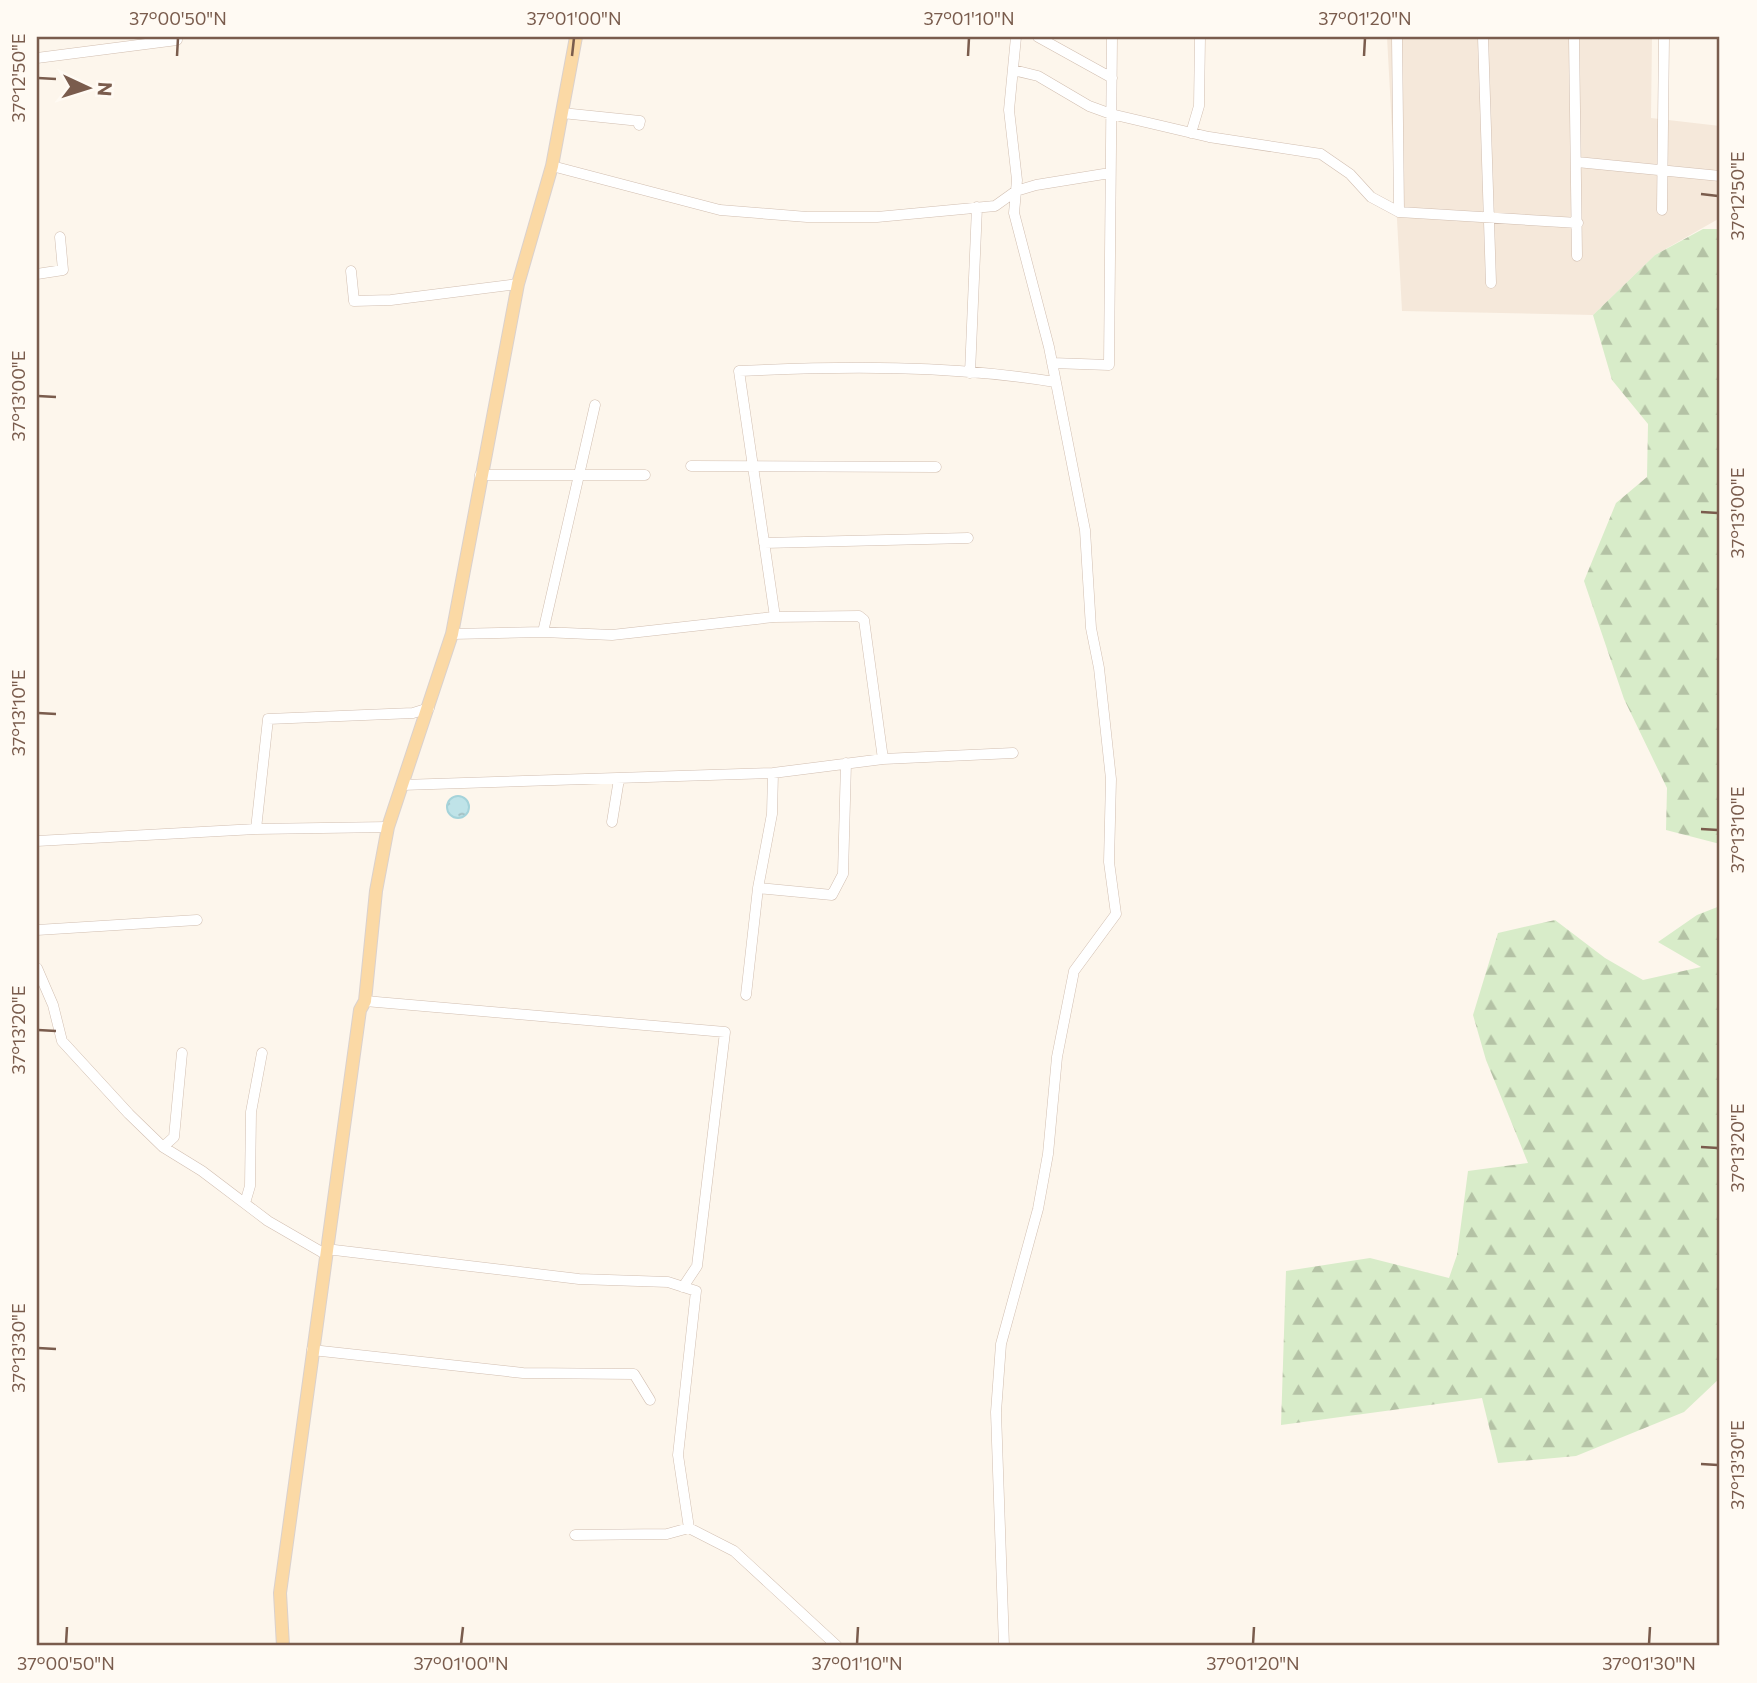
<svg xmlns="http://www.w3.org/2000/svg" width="1757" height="1683" viewBox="0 0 1757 1683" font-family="Commissioner,sans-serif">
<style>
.residential{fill:#f5e8da}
.forest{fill:url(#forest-firs)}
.water{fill:url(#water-ripples);stroke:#a5d3da;stroke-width:2}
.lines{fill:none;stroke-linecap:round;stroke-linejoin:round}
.minor-casing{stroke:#d1beb0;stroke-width:11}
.major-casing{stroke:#dad1cd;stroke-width:14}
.minor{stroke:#fff;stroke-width:10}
.major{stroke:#fbd9a5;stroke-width:12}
.ticks{fill:none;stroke:#7a5c4d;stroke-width:2.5}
.neatline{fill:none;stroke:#7a5c4d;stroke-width:2.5}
.ticks-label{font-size:18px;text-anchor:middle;fill:#7a5c4d}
</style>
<defs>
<pattern id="forest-firs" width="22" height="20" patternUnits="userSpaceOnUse" patternTransform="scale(1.75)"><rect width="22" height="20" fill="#d8ecc9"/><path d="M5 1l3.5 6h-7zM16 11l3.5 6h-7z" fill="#b4c2a5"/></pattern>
<pattern id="water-ripples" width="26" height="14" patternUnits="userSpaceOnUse" patternTransform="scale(1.75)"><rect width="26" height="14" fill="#bfe3e8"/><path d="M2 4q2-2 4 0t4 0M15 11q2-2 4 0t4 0" fill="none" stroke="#a0bbbe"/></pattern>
</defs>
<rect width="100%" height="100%" fill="#fdf6ec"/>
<path class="residential" d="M1387,37H1652L1651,118L1720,126V218L1655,255L1593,315L1402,311Z"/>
<path class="forest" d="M1703,229H1720V844L1666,830L1667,788L1624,699L1584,581L1616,503L1647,477L1648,424L1612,380L1593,315L1655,255Z
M1720,906V1378L1684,1412L1576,1456L1498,1463L1482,1398L1281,1425L1286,1271L1370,1258L1449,1278L1457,1255L1468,1171L1528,1163L1486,1060L1473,1015L1498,933L1555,920L1605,958L1643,980L1701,967L1658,942L1697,915Z"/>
<path class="water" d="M447 807a11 11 0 1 1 22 0a11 11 0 1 1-22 0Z"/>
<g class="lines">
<defs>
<path id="minor" d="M1038,37L1112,78
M1397,37L1399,212
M1483,37L1491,283
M1574,37L1577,256
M37,58L177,40
M1013,70L1038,76L1089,106L1111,114L1209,137L1321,154L1350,174L1371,197L1399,212L1578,223
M562,113L640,121L639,125
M1191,133L1199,106L1200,37
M1577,162L1720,176
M552,166L720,210L807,217H877L995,206L1016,191L1036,185L1110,173
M1662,210L1664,37
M351,271L354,301L391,300L518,284
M37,274L63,270L60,237
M1052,363L1109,365L1112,37
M970,373L977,207
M691,466L936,467
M480,475H645
M764,543L968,538
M775,617L739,371C843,366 951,365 1055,382
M543,632L595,405
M452,634L543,632L612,635L774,617L859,616L864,620L883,759
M402,785L773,773L883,759L1013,753
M612,822L619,779
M256,829L268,719L413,713L429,708
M37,841L256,829L388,827
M758,888L832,895L843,874L846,763
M37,930L197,920
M37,968L53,1005L62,1041L129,1114L163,1147L202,1171L268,1221L325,1254
M746,995L758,888L772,814L773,773
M365,1001L725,1032L697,1266L683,1287
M163,1147L174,1137L182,1053
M245,1203L250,1186L251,1112L262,1053
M326,1249L579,1279L668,1282L696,1291L678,1455L689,1528
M312,1350L523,1373L634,1374L650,1400
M575,1535L667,1534L689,1528L734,1551L837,1646
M1004,1646L996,1412L1001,1344L1038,1209L1048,1154L1057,1057L1074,971L1116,914L1109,862L1111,779L1099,668L1091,628L1085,530L1049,347L1014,213L1017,180L1009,110L1016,37"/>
<path id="major" d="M283,1646L280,1593L360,1010L365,1001L376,891L388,827L452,634L518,284L552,166L576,37"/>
</defs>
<use href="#minor" class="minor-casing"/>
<use href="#major" class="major-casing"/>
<use href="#minor" class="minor"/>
<use href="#major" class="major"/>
</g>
<path class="ticks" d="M177,56L178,38M572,56L574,38M968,56L969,38M1364,56L1365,38M38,78L56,79M1701,194L1718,196M38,396L56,397M1701,512L1718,513M38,713L56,714M1701,829L1718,830M38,1030L56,1031M1701,1147L1718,1148M38,1348L56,1349M1701,1464L1718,1465M66,1644L67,1627M461,1644L463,1627M857,1644L858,1627M1253,1644L1254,1627M1649,1644L1650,1627"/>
<rect width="1757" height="1683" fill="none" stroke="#fffaf3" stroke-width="77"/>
<g transform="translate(88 88) rotate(94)" stroke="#fffaf3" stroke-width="5" paint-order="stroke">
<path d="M0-5L12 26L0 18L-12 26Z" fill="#7a5c4d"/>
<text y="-10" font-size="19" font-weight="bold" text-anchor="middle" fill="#7a5c4d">N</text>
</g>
<rect x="38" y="38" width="1680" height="1606" class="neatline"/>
<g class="ticks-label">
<text x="178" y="25">37°00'50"N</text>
<text x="574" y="25">37°01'00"N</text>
<text x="969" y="25">37°01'10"N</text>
<text x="1365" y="25">37°01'20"N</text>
<text transform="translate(19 78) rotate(-90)" y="6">37°12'50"E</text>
<text transform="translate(1738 196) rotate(-90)" y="6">37°12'50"E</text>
<text transform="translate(19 396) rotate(-90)" y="6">37°13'00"E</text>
<text transform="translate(1738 513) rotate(-90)" y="6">37°13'00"E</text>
<text transform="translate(19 713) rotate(-90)" y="6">37°13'10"E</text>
<text transform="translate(1738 830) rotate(-90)" y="6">37°13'10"E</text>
<text transform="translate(19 1030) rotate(-90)" y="6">37°13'20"E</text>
<text transform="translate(1738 1148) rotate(-90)" y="6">37°13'20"E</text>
<text transform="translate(19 1348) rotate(-90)" y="6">37°13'30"E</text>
<text transform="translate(1738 1465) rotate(-90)" y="6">37°13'30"E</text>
<text x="66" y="1670">37°00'50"N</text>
<text x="461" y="1670">37°01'00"N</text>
<text x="857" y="1670">37°01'10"N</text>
<text x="1253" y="1670">37°01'20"N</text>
<text x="1649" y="1670">37°01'30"N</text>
</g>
</svg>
